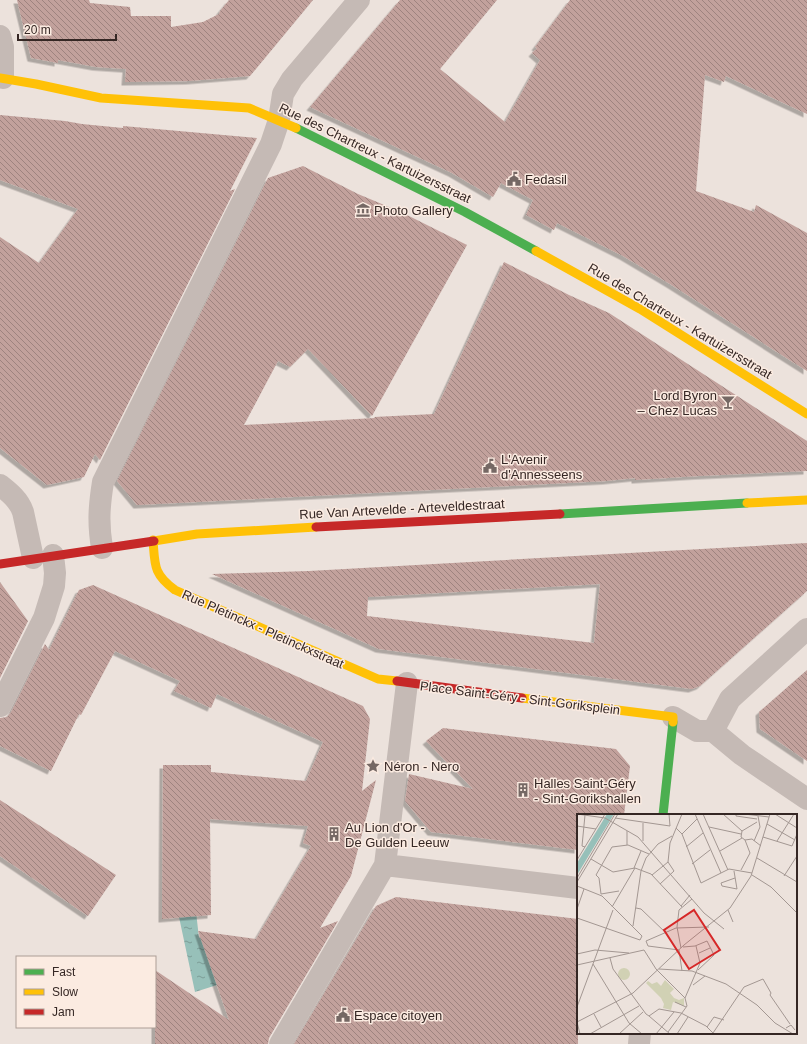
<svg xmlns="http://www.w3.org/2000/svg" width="807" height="1044" viewBox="0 0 807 1044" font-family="Arial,sans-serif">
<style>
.water{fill:url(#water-ripples)}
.building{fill:url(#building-back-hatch);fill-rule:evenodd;filter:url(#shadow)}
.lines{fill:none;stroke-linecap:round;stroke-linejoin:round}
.street{stroke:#c5bab5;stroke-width:22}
.fast{stroke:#4caf50;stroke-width:9}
.slow{stroke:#ffc107;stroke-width:9}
.jam{stroke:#c62828;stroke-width:9}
.labels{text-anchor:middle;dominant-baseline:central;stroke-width:3;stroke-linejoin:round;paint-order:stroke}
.street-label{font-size:13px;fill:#352724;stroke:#fbebe1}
.poi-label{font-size:13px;fill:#352724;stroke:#fbebe1;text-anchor:start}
.inset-road{fill:none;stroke:#a39792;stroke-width:1}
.view{fill:#d62828;fill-opacity:0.15;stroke:#d62828;stroke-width:2}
.inset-edge{fill:none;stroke:#352724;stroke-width:2}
</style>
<defs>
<pattern id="water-ripples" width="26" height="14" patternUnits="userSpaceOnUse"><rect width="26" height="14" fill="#97c0b9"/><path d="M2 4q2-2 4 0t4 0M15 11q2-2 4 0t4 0" fill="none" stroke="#7c9c96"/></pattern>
<pattern id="building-back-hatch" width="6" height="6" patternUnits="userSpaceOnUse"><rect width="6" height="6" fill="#c2a19c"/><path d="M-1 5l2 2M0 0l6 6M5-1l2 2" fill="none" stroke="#9e837f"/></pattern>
<filter id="shadow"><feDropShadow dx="-3.5" dy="3.5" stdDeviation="0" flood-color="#0004"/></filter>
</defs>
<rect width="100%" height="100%" fill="#ece2dc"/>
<path class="water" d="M195,903L199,938L201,937L217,985L195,992L179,917Z"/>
<path class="building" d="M17,0H89L90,3L130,7L131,16H171V27L203,22L219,14L220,11L229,0H313L250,76L189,81L125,82L126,69L96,67L58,60V63L31,58Z
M400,0H497L440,69L505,122L540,60L532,53L537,48L535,47L570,0H807V114L726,76L724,82L705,75L696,191L754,212L756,205L807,233V371L670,284L623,256L557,223L554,230L526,215L533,200L501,183L493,197L452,173L310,107Z
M0,115L65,121L82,124L123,128V126L257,138L230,191L235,189L100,460L95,454L84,477L47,485L0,448V237L39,263L78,209L0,180Z
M303,166L358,194L401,212L467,245L372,416L308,349L290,367L278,361L244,425L375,418L374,417L434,414L504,262L569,295L609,313L807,441V471L698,476L635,480V478L606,481L137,505L117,481L268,178Z
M807,543V591L700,686L692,689L379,649L212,574L309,571ZM600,584L594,643L367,616L368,597Z
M0,582L28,621L0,678Z
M93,585L363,706L370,719L362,791L376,780L351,876L320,928L338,921L269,1038L268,1044H155V970L229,1020L198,931L256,939L311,846L303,843L308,826L210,819L211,915L162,919L163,765H211V772L306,781L323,742L217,694L211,708L174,691L180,681L115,651L81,715L79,714L51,771L0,746V718L7,717L11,712L45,644L49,650L79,590Z
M807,670V761L760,729L759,712Z
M443,728L616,749L630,766L624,815H578V850L431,832L405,801L409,774L473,789L426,741Z
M0,800L116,875L88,916L0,856Z
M396,897L578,919V1044H294L376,906Z"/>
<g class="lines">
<path class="street" d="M0,36L3,47V78
M0,485C9,492 19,500 23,512L33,558
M102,548C98,523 99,507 103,482L271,144L279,120L283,94L292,79L359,0
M0,706L44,618L54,586L55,573L53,555
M673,717L697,731H713L730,699L807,629
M713,731L742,755L807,799
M385,865L578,888
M280,1044L385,865L407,683
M639,1044L640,1033"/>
<path class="fast" d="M296,128L465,212L536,251
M560,514L747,503
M663,815L673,722"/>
<path class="slow" d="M0,78L36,84L101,98L249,108L296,128
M536,251L640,309L807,414
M747,503L807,500
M153,540C155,565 153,574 175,590L378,679L397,681
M154,541L197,534L316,527
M522,698L673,717V722"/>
<path class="jam" d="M316,527L560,514
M0,564L154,541
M397,681L522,698"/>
</g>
<defs>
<symbol id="civic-bare" viewBox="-9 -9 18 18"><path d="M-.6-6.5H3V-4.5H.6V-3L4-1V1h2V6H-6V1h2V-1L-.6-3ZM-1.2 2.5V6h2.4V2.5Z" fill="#756864" stroke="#fbebe1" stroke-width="2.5" paint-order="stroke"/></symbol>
<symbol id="museum-bare" viewBox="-9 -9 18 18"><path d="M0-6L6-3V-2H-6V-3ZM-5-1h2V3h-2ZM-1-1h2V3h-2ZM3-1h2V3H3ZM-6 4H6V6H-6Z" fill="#756864" stroke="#fbebe1" stroke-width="2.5" paint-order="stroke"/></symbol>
<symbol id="bar-bare" viewBox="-9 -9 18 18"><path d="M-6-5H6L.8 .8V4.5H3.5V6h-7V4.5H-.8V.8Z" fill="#756864" stroke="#fbebe1" stroke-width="2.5" paint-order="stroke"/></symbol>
<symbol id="sight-bare" viewBox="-9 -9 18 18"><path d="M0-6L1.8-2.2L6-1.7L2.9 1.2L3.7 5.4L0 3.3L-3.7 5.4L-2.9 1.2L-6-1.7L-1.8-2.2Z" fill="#756864" stroke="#fbebe1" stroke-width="2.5" paint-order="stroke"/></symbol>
<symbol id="building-bare" viewBox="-9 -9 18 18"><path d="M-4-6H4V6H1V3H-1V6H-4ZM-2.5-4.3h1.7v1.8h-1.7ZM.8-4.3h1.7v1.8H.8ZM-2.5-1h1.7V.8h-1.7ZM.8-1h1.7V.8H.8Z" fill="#756864" stroke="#fbebe1" stroke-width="2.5" paint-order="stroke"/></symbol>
</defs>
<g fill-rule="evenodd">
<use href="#civic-bare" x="504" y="169" width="20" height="20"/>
<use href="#museum-bare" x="353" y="200" width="20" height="20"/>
<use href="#bar-bare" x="718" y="392" width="20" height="20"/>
<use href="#civic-bare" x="480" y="456" width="20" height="20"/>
<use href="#sight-bare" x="363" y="756" width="20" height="20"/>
<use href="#building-bare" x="513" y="780" width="20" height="20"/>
<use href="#building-bare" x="324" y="824" width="20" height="20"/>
<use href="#civic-bare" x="333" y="1005" width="20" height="20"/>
</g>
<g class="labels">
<g class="street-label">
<text transform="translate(375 153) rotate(26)">Rue des Chartreux - Kartuizersstraat</text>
<text transform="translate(680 321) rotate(31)">Rue des Chartreux - Kartuizersstraat</text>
<text transform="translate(402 509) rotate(-3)">Rue Van Artevelde - Arteveldestraat</text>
<text transform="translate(263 629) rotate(24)">Rue Pletinckx - Pletinckxstraat</text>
<text transform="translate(520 698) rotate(7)">Place Saint-Géry - Sint-Goriksplein</text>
</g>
<g class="poi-label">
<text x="525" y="179">Fedasil</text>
<text x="374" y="210">Photo Gallery</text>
<text x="717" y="395" text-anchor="end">Lord Byron<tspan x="717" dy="15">– Chez Lucas</tspan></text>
<text x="501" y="459">L'Avenir<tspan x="501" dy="15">d'Annesseens</tspan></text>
<text x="384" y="766">Néron - Nero</text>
<text x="534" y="783">Halles Saint-Géry<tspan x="534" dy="15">- Sint-Gorikshallen</tspan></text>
<text x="345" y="827">Au Lion d'Or -<tspan x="345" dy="15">De Gulden Leeuw</tspan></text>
<text x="354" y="1015">Espace citoyen</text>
</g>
</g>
<g transform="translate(577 814)">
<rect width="220" height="220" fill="#ece2dc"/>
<path d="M41 160a6 6 0 1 1 12 0a6 6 0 1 1-12 0ZM88,166L97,175L93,179L97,184L102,186L107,184V192L96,188L94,196L86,194L87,190L84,184L69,169L71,167L75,170L80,168L84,172Z" fill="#d1d1b4"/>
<path d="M30,0H37L0,61V49Z" fill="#97c0b9"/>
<path class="inset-road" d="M0,0L28,4L61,23L127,99L147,115M118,0L144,59M126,0L151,56M146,0L165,17M159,0V2L180,5M167,0L192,3M198,0L220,14M38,4L93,12L92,0M66,9V27M190,10L218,26M0,12L19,15M132,13L164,20M99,14L105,20L124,69L152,55L175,59M105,20L120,5M186,23L215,32L220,20M168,26L164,23L165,17L180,8M168,26L175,25L184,32M177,27L183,13L181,2M200,27L217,0M50,31V17M8,33L5,32L8,1M109,33L126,19M143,37L165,24M180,44L220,68M14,45L36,58L58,54L74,60L105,93M0,46L28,0M91,48L93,29L105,0M115,50L133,36M57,54L64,37M164,56L173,39L168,26M157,57L160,75L145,72L144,69L158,64M75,61L91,48L97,57L83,70M175,61L194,73L220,99M207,62L220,42M0,64L38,0M0,68L41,0M0,72L25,82L65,122L63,126L0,104M24,80L22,64L19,61L35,33L51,31L72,40M24,80L42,77M104,92L113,81M35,93L58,54M59,94L64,95L89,119M0,95L7,75M151,96L156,108M56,112L64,57L69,44L81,30L95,22M106,133L118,132L130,127L137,141L121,156M104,134L100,113L102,96L115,85M102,136L71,132L69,127L99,114L132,113M102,136L105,157M122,139L133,134M0,140L18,136L52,139M33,144L36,155L69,200L72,202L82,195L104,199L129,212L137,220M16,150L52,209L65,220M0,151L67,136L79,155L108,184M82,155L115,157L149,170L180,191L198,209L216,220M116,171L128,162M98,188L109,193M0,193L36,96M17,200L24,213M72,202L93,220M0,208L56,179L107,131L153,94L174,62L193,0M0,208L3,220M130,213L137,203L147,206M209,214L214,211L218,216M91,218L110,192L108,184L123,149L119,132M136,219L167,173L186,165L194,179L193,181L213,210M13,220L62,192M42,220L66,198M79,220L97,198M100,220L111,203"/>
<path class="view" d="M117,96L143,136L112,155L87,116Z"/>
<rect width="220" height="220" class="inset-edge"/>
</g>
<rect x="16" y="956" width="140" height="72" fill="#fbebe1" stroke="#ac9d95"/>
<rect x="24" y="969" width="20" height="6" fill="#4caf50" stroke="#ac9d95"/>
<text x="52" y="976" font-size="12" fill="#352724">Fast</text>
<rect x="24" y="989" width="20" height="6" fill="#ffc107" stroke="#ac9d95"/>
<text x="52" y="996" font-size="12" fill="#352724">Slow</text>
<rect x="24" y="1009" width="20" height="6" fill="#c62828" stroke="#ac9d95"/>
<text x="52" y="1016" font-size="12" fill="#352724">Jam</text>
<path d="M18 34v6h98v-6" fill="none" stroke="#352724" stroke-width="2"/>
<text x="24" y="34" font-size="12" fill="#352724" stroke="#fbebe1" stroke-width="3" paint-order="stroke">20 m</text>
</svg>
